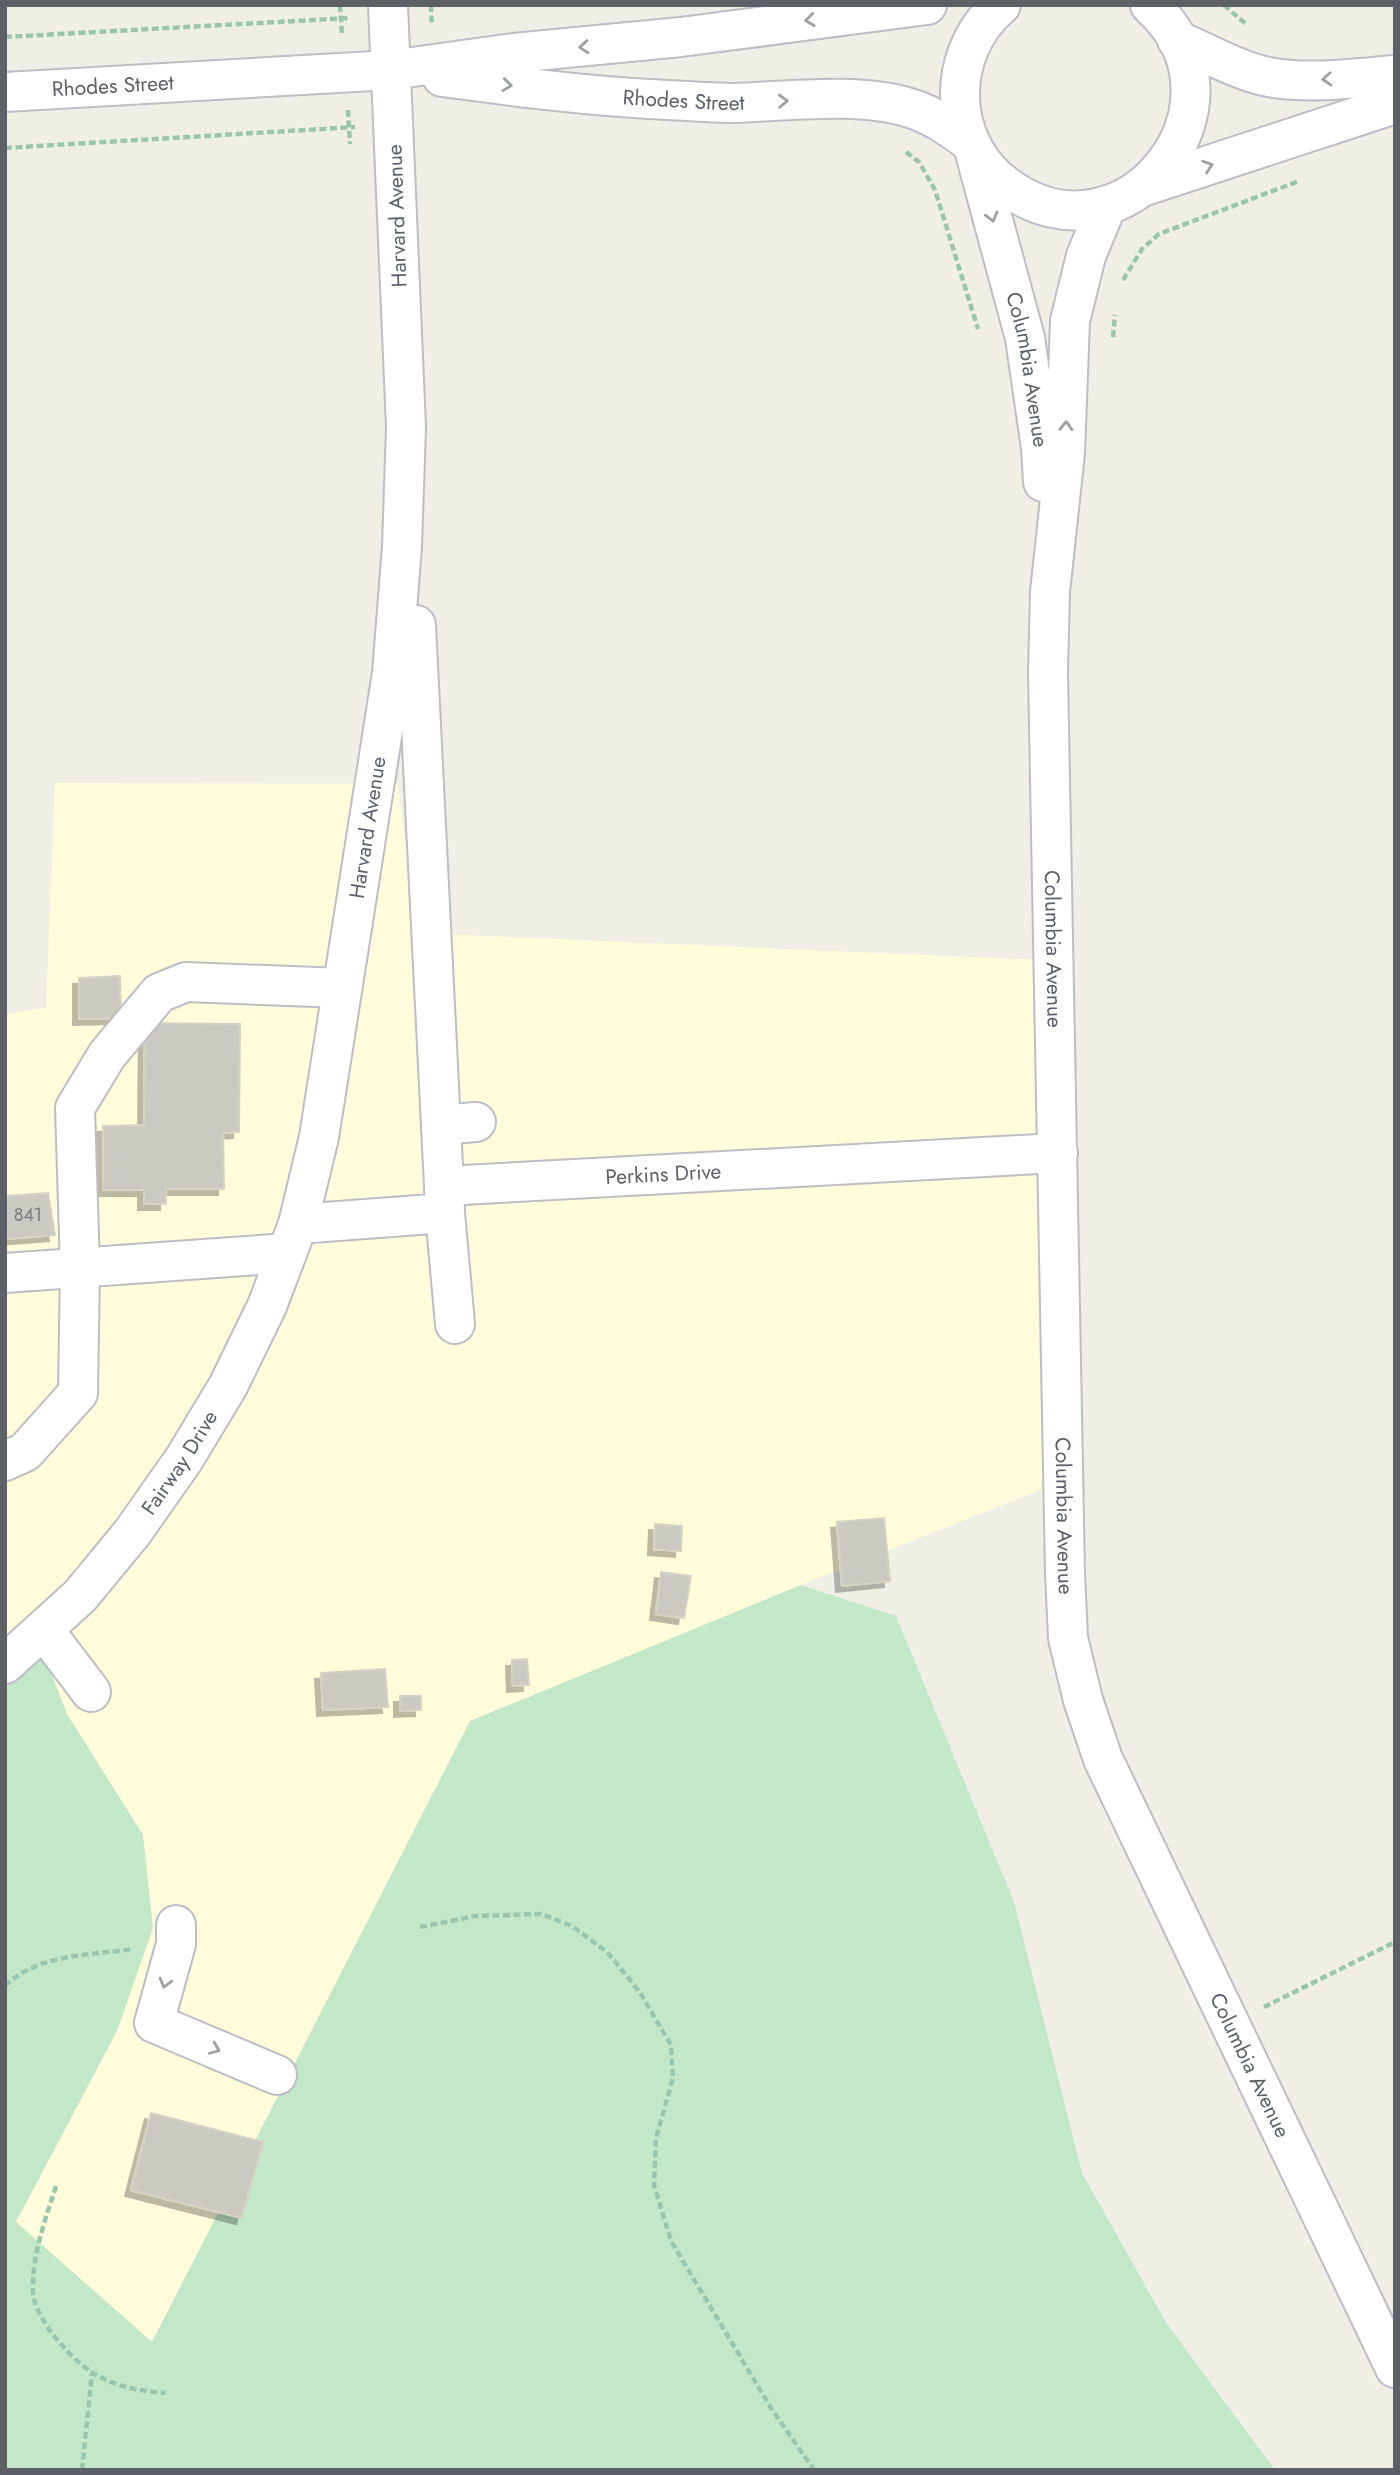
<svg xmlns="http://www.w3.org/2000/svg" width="1400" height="2475" viewBox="0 0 1400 2475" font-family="Jost,sans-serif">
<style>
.commercial{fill:#fffcdc}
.green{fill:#c2e8c8}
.building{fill:#cbcac2;stroke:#d5d3c4;stroke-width:2;filter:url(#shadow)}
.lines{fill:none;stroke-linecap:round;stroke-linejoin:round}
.minor-casing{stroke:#bdbec5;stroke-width:42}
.path{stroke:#99c7ae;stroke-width:4.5;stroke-dasharray:7 3.5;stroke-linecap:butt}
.minor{stroke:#fff;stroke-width:38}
.oneway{stroke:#9ea0a4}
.labels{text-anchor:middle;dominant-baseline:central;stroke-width:5;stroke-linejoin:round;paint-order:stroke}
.number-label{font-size:18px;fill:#787a7e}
.street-label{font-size:21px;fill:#5d6067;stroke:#fff}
</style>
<defs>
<filter id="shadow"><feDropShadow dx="-6" dy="6" stdDeviation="0" flood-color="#0004"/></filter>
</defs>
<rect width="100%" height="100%" fill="#f0efe6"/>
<path class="commercial" d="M55,783L398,784L416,933L1043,960L1060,1482L801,1585L470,1721L152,2342L16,2222L117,2031L143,1835L67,1714L39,1642L5,1662V1014L46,1008Z"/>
<path class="green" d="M801,1585L896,1616L1014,1902L1082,2173L1167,2324L1275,2470H5V1662L39,1642L67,1714L143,1835L153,1928L117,2031L16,2222L152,2342L470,1721Z"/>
<path class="building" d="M120,976L121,1018L79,1019V978Z
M145,1023L240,1024L239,1132L223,1133L224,1189H166V1204H144V1190H103V1126L144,1125Z
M48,1193L55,1235L5,1239V1196Z
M884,1518L890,1581L842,1586L837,1522Z
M655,1524L682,1526L681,1551L654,1549Z
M661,1572L691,1576L684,1618L656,1614Z
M527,1659L529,1685L513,1686L512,1660Z
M385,1669L388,1707L323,1710L321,1673Z
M400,1696H421V1710L400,1711Z
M151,2113L263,2142L242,2218L131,2190Z"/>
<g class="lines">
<defs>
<g id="minor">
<path d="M1001,5C970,31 956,71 961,110C965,140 981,168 1006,186C1124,274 1260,103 1150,5"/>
<path d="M1177,40C1208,53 1241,73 1274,78C1313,84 1356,78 1395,75"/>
<path id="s1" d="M442,77C510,86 579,95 649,99C677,100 706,103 734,103C787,101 860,92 910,108C933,115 951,128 970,142"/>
<path id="s2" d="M5,92L391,70L514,53L681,37L927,5"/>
<path id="s3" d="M976,157L1025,338L1041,448L1043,482"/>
<path d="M1145,186L1395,104"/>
<path id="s4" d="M1107,205L1086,256L1070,321L1065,453L1050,592L1048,673L1065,1573L1068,1638L1083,1700L1103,1759L1395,2368"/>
<path d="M416,625L444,1186"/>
<path d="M441,1125L476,1122"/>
<path d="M445,1213L455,1324"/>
<path id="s5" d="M298,1224L445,1213L444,1186L1058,1153"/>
<path d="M5,1273L287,1253"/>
<path d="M5,1461L25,1452L78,1393L80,1268L75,1108L107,1055L159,993L186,982L342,988"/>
<path d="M44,1630L91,1692"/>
<path id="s6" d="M5,1664L80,1596L132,1533L184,1459L228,1386L267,1306L298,1224L319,1137L392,673L402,547L406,427L388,5"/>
<path d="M176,1925V1944L154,2023L277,2075"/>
</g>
</defs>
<use href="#minor" class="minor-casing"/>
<path class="path" d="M340,5L342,35
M431,5L432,26
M1224,5L1247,25
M5,37L350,18
M348,110L350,144
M5,148L355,127
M906,152L919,162L935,190L978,329
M1123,280L1142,249L1159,234L1299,181
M1113,337L1115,315
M420,1927L476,1916L541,1914L572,1926L607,1952L639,1991L671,2045L673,2078L656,2138L654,2185L671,2241L771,2408L814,2470
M5,1986C37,1954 91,1955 133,1949
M1264,2007L1395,1942
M56,2186C45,2221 32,2254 33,2292C34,2320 77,2367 102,2378C122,2388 143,2391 165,2393
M82,2470L92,2373"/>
<use href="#minor" class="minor"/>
</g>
<defs><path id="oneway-chevron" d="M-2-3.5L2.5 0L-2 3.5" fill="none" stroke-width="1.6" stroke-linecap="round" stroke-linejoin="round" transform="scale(1.75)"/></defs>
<g class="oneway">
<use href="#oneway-chevron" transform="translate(810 20) rotate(173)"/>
<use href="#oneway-chevron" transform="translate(584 47) rotate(175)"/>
<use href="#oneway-chevron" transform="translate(1327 79) rotate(177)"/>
<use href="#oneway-chevron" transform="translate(507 85) rotate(7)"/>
<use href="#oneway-chevron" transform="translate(783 101) rotate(-2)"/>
<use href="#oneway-chevron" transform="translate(1208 166) rotate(-18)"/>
<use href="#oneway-chevron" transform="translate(992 217) rotate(75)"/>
<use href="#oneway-chevron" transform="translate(1066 426) rotate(-88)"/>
<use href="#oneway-chevron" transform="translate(165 1983) rotate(105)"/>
<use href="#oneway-chevron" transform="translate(215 2049) rotate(23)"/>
</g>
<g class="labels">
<g class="number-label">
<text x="28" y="1215">841</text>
</g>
<g class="street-label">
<text stroke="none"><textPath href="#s2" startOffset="108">Rhodes Street</textPath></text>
<text stroke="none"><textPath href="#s1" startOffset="243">Rhodes Street</textPath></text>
<text transform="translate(397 216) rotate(-92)">Harvard Avenue</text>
<text stroke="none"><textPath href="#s3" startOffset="219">Columbia Avenue</textPath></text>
<text stroke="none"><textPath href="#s6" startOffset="938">Harvard Avenue</textPath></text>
<text stroke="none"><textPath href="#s4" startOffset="751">Columbia Avenue</textPath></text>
<text stroke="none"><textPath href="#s5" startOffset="394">Perkins Drive</textPath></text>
<text stroke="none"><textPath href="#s6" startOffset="268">Fairway Drive</textPath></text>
<text stroke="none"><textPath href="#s4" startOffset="1318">Columbia Avenue</textPath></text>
<text stroke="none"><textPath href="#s4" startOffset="1906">Columbia Avenue</textPath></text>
</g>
</g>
<rect width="1400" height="2475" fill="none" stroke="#5d6067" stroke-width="14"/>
</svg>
